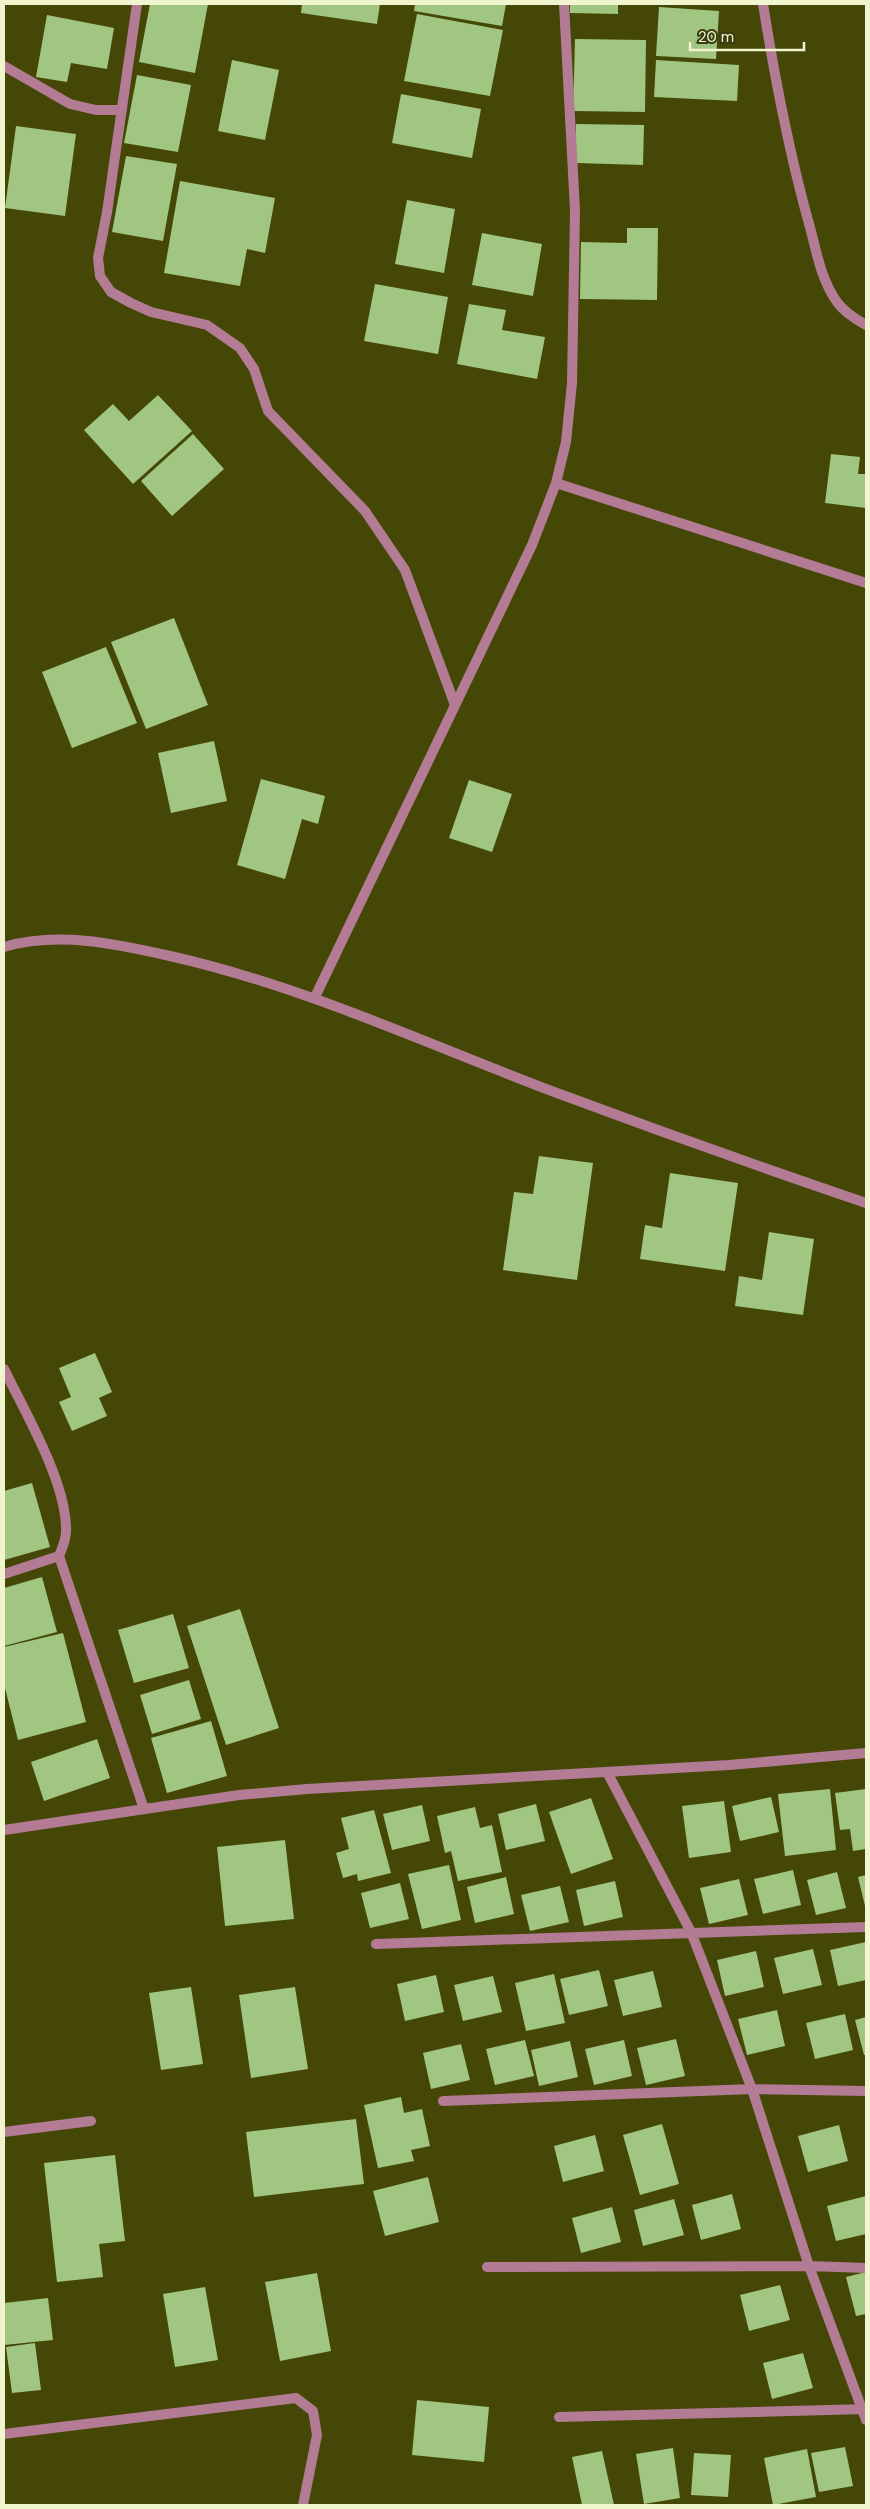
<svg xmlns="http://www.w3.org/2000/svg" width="870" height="2509" viewBox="0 0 870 2509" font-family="'DM Sans',sans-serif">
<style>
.building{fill:#a0c681}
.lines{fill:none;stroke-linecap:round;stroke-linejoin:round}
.street{stroke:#b37b94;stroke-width:10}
</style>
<rect width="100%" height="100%" fill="#454706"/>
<path class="building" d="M150,4H208L195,73L139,62Z
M302,4H380L377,24L301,13Z
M415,4H506L502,26L414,11Z
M570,4H618V14L570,13Z
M659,7L719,11L716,59L656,56Z
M417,14L503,30L490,96L404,81Z
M47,15L114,28L107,69L71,63L67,82L36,77Z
M575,39L646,40L645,112L573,111Z
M232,60L279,70L265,140L218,131Z
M656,60L739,65L737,101L654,97Z
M137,75L191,85L178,152L124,143Z
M401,94L481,109L472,158L392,143Z
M576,124L644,125L643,165L576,163Z
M16,126L76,134L65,216L5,208Z
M126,156L177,164L163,241L112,232Z
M180,181L275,198L265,253L247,249L240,286L164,273Z
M407,200L455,209L444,273L395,264Z
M627,228H658L657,300L580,299L581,242L627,243Z
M482,233L542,244L533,296L472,285Z
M375,284L448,297L438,354L364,341Z
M469,304L506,310L502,330L545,337L537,379L457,364Z
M158,395L192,431L133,484L84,430L113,404L129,421Z
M193,434L224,469L172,516L141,481Z
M831,454L860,457L858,474H866V508L825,503Z
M174,618L208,705L146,729L111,642Z
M106,647L137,723L72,748L42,672Z
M214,741L227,801L171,813L158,753Z
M261,779L325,796L318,824L302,819L285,879L237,865Z
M469,780L512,794L492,852L449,838Z
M539,1156L593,1163L577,1280L503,1270L514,1192L533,1194Z
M670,1173L738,1183L725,1271L640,1259L645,1225L662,1228Z
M769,1232L814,1239L803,1315L735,1306L739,1276L762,1280Z
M95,1353L112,1392L99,1398L107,1416L72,1431L59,1402L71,1397L59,1368Z
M32,1483L50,1547L4,1560V1491Z
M42,1577L57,1632L4,1646V1588Z
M240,1609L279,1728L226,1745L187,1626Z
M173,1614L189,1668L134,1683L118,1630Z
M63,1633L86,1722L18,1740L4,1684V1647Z
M189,1680L201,1719L152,1734L140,1695Z
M211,1721L227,1776L167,1793L151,1738Z
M97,1739L110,1778L44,1801L31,1762Z
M830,1789L836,1850L785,1856L778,1794Z
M866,1789V1849L853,1851L850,1829L840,1830L835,1793Z
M771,1797L779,1832L740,1841L732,1806Z
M591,1798L613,1859L571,1874L549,1812Z
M724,1801L731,1852L689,1858L682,1806Z
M536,1804L545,1841L506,1850L498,1814Z
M422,1805L430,1841L392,1850L383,1814Z
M475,1807L480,1828L492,1825L502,1872L458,1881L451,1851L445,1853L437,1816Z
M374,1810L391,1873L358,1881L357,1874L343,1878L336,1853L349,1849L341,1818Z
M285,1840L294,1919L225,1926L217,1847Z
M449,1865L461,1920L422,1929L408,1874Z
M793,1870L801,1905L763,1914L754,1879Z
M837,1872L846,1908L816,1915L807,1880Z
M866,1875V1910L858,1877Z
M506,1877L514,1914L475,1923L467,1887Z
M739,1879L748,1915L709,1924L700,1888Z
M615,1881L623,1917L584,1926L576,1890Z
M400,1883L409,1919L370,1928L361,1893Z
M560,1886L569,1922L530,1931L521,1895Z
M866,1942V1980L838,1986L830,1950Z
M813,1949L822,1985L783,1994L774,1958Z
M756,1951L764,1987L725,1996L717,1960Z
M599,1970L608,2006L569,2015L560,1979Z
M653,1971L662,2007L623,2016L614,1980Z
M554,1974L565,2023L526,2031L515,1983Z
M436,1975L444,2012L405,2021L397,1984Z
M493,1976L502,2012L463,2021L454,1985Z
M191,1987L203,2064L161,2070L149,1993Z
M295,1987L308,2069L251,2078L239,1995Z
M777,2010L785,2046L747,2055L738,2019Z
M845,2014L853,2050L815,2059L806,2023Z
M866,2017V2055H864L855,2020Z
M676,2039L685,2076L646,2085L637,2048Z
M525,2040L534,2076L495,2085L486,2049Z
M624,2040L632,2076L594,2085L585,2049Z
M570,2041L578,2077L539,2086L531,2050Z
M461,2044L470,2080L431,2089L423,2053Z
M401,2097L404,2113L422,2109L430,2146L411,2150L414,2161L378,2168L364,2105Z
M356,2119L364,2184L254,2197L246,2132Z
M662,2124L679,2184L640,2195L623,2135Z
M839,2125L848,2161L808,2172L798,2136Z
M595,2135L604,2171L563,2182L554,2146Z
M115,2155L125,2241L99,2244L103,2277L57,2282L44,2163Z
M428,2177L439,2222L385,2236L373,2191Z
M732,2194L741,2229L701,2240L692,2205Z
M866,2196V2234L836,2241L827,2206Z
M674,2199L684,2235L643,2246L634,2210Z
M612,2207L621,2242L581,2253L572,2218Z
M866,2272V2314L856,2316L846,2277Z
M317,2273L331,2351L280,2361L265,2282Z
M780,2285L790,2320L749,2331L740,2295Z
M205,2287L218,2360L175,2367L163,2294Z
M48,2298L53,2340L4,2345V2303Z
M35,2343L41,2390L12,2393L6,2347Z
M803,2353L813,2388L772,2399L763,2363Z
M417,2400L489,2407L484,2462L412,2455Z
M845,2447L853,2486L819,2492L811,2453Z
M673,2448L680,2498L644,2504L636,2454Z
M807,2449L816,2497L773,2505L764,2458Z
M602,2451L614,2505H582L572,2457Z
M694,2453L731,2455L728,2497L691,2495Z"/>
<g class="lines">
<path class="street" d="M137,4L107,212L98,258L100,276L111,292L131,303L151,312L207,325L240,348L254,369L268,411L365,511L405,570L455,705
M763,4C775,80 790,157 811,231C817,255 822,281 837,302C844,312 855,319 866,325
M4,66L70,104L96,110H122
M556,483L866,583
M4,947C58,931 117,944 170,956C304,986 429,1045 557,1093C659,1131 763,1168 866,1203
M315,997L532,545L556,483L566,442L572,383L575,210L564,4
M4,1369C25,1412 64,1478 66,1526C67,1537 63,1546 59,1556L144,1809
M4,1574L59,1556
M607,1772L691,1932L752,2089L809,2266L866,2420
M4,1830L239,1795L307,1789L729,1765L866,1753
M376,1944L866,1927
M443,2101L752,2089L866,2091
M4,2132L91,2121
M487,2267L809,2266L866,2268
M559,2417L866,2409
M4,2434L296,2398L313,2411L317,2435L303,2505"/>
</g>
<rect width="870" height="2509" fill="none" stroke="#f1f5ce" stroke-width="10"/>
<path d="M690 42v8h114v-8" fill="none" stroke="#f1f5ce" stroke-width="2.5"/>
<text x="698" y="42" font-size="15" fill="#f1f5ce" stroke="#3a3c12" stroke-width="4" paint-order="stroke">20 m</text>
</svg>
